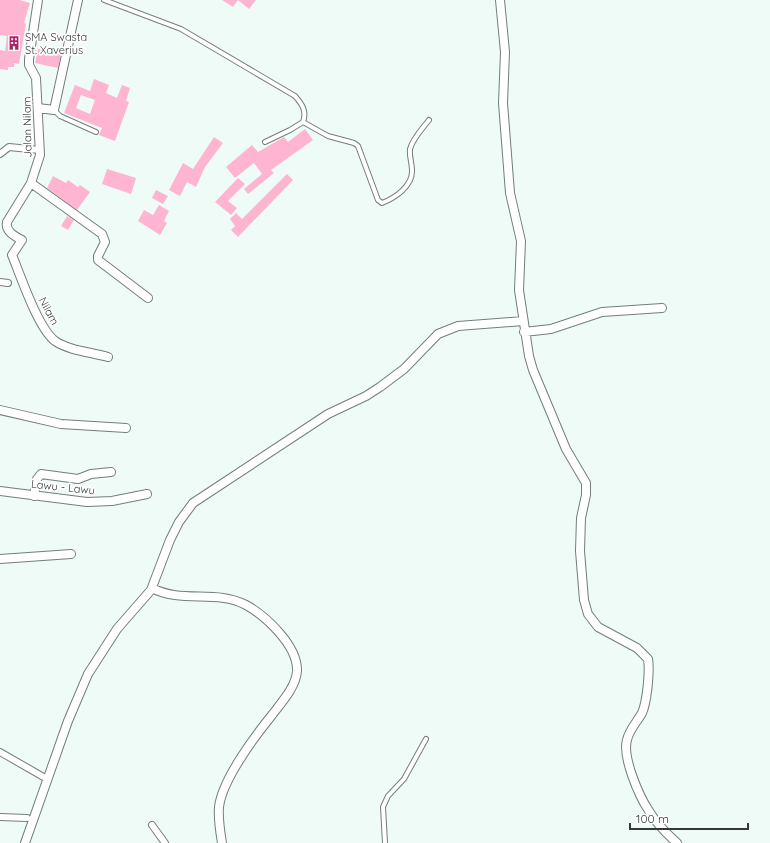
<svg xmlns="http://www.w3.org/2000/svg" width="770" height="843" viewBox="0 0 770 843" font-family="Quicksand,sans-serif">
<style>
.building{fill:#ffb5d1;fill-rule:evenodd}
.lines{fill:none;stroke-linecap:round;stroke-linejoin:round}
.service-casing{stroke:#737e7a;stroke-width:6}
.pedestrian-casing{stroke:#737e7a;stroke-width:8}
.minor-casing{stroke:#737e7a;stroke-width:10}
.service{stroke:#fff;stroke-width:4}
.pedestrian{stroke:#fff;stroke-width:6}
.minor{stroke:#fff;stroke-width:8}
.labels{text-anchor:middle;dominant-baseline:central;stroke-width:3.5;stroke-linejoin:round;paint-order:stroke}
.poi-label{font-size:11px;fill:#343937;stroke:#fff;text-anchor:start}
.street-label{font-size:11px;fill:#343937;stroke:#fff}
</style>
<rect width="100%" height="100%" fill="#effbf7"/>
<path class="building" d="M0,0H20L30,3L24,23L26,24L19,64L14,63V67H8V70L0,69V50L5,51L7,36L0,35Z
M222,0H256L249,9L238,0L233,7Z
M38,49L61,54L58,68L35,63Z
M94,79L109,85L106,93L117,98L122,85L130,88L126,101L129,102L115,141L99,135L102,128L64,113L75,85L90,91ZM81,95L95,100L90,114L76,108Z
M305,129L313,140L271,170L274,173L248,194L244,189L262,174L254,163L235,178L226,167L252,145L258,152L284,137L288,142Z
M214,137L223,143L205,167L196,187L187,182L180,196L169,190L183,163L193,169Z
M107,169L136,178L131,194L102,184Z
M287,174L293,180L238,237L231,230L235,226L230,219L236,213L242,219Z
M53,176L66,183L68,180L78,187L80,185L90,192L77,210L47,188Z
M238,178L245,184L228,201L237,208L231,215L215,202Z
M156,190L168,196L163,204L152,198Z
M159,205L169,211L164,221L167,223L160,235L138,221L144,210L153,215Z
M67,216L74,220L68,230L61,226Z"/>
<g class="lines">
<defs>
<path id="service" d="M104,0L181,29L295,96C302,104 307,111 303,122L290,130L265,142
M54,110L60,116L96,132
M303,122L328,136L354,143L358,146L378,200L382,203C395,198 413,186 412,170C412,163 409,156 410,149C413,138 422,129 429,120
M385,843L383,807L388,796L404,779L426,739"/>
<path id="pedestrian" d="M0,154L9,147L40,150
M0,282L8,283
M0,752L47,779
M0,817L27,818
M152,825L165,843"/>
<path id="minor" d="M38,0L29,59V65L36,78L40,155L31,183L7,222C5,231 14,236 22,240L12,255C21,277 38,328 55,341C70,351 91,352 108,357
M500,0L505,52L503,103L510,193L521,241L519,290L529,356L533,370L566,449L586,483V495L581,518L580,551L584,600L588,614L598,627L637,648L648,659C650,671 647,702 642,713C637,722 629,730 627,740C622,757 639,796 649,811C656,823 667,834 677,843
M38,108L54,110L78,0
M31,183L102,234L105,242L98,256V260L148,298
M524,332L551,329L602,312L662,308
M0,410L61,424L126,428
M0,491L87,502L112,501L147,494
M34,496L37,479L41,474L78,479L91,474L111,472
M0,559L71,554
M152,588C182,604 216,589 246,605C266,616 298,646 297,671C296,687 281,703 272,715C255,736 222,780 219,807C218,819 220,831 222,843
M25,843L68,721L88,674L117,629L151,590L170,540L179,522L193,503L328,414L366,396L380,387L404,369L438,334L458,326L523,321"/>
</defs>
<use href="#service" class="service-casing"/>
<use href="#pedestrian" class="pedestrian-casing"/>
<use href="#minor" class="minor-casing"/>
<use href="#service" class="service"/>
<use href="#pedestrian" class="pedestrian"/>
<use href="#minor" class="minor"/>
</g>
<defs>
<symbol id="building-bare" viewBox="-9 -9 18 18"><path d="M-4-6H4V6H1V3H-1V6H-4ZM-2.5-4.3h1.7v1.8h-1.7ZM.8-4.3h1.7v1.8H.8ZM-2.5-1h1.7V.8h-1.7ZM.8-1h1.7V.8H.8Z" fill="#ab2369" stroke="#fff" stroke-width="2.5" paint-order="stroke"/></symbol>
</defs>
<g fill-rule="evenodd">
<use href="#building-bare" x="4" y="33" width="20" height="20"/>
</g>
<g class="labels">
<g class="poi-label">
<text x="25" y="37">SMA Swasta<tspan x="25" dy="13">St. Xaverius</tspan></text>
</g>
<g class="street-label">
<text transform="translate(27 127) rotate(-91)">Jalan Nilam</text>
<text transform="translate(49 311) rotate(62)">Nilam</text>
<text transform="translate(63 487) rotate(6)">Lawu - Lawu</text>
</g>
</g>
<path d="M630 823v6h118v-6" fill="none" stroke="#343937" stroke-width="2"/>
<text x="636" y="823" font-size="12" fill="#343937" stroke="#ffffff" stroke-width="3" paint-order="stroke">100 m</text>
</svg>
